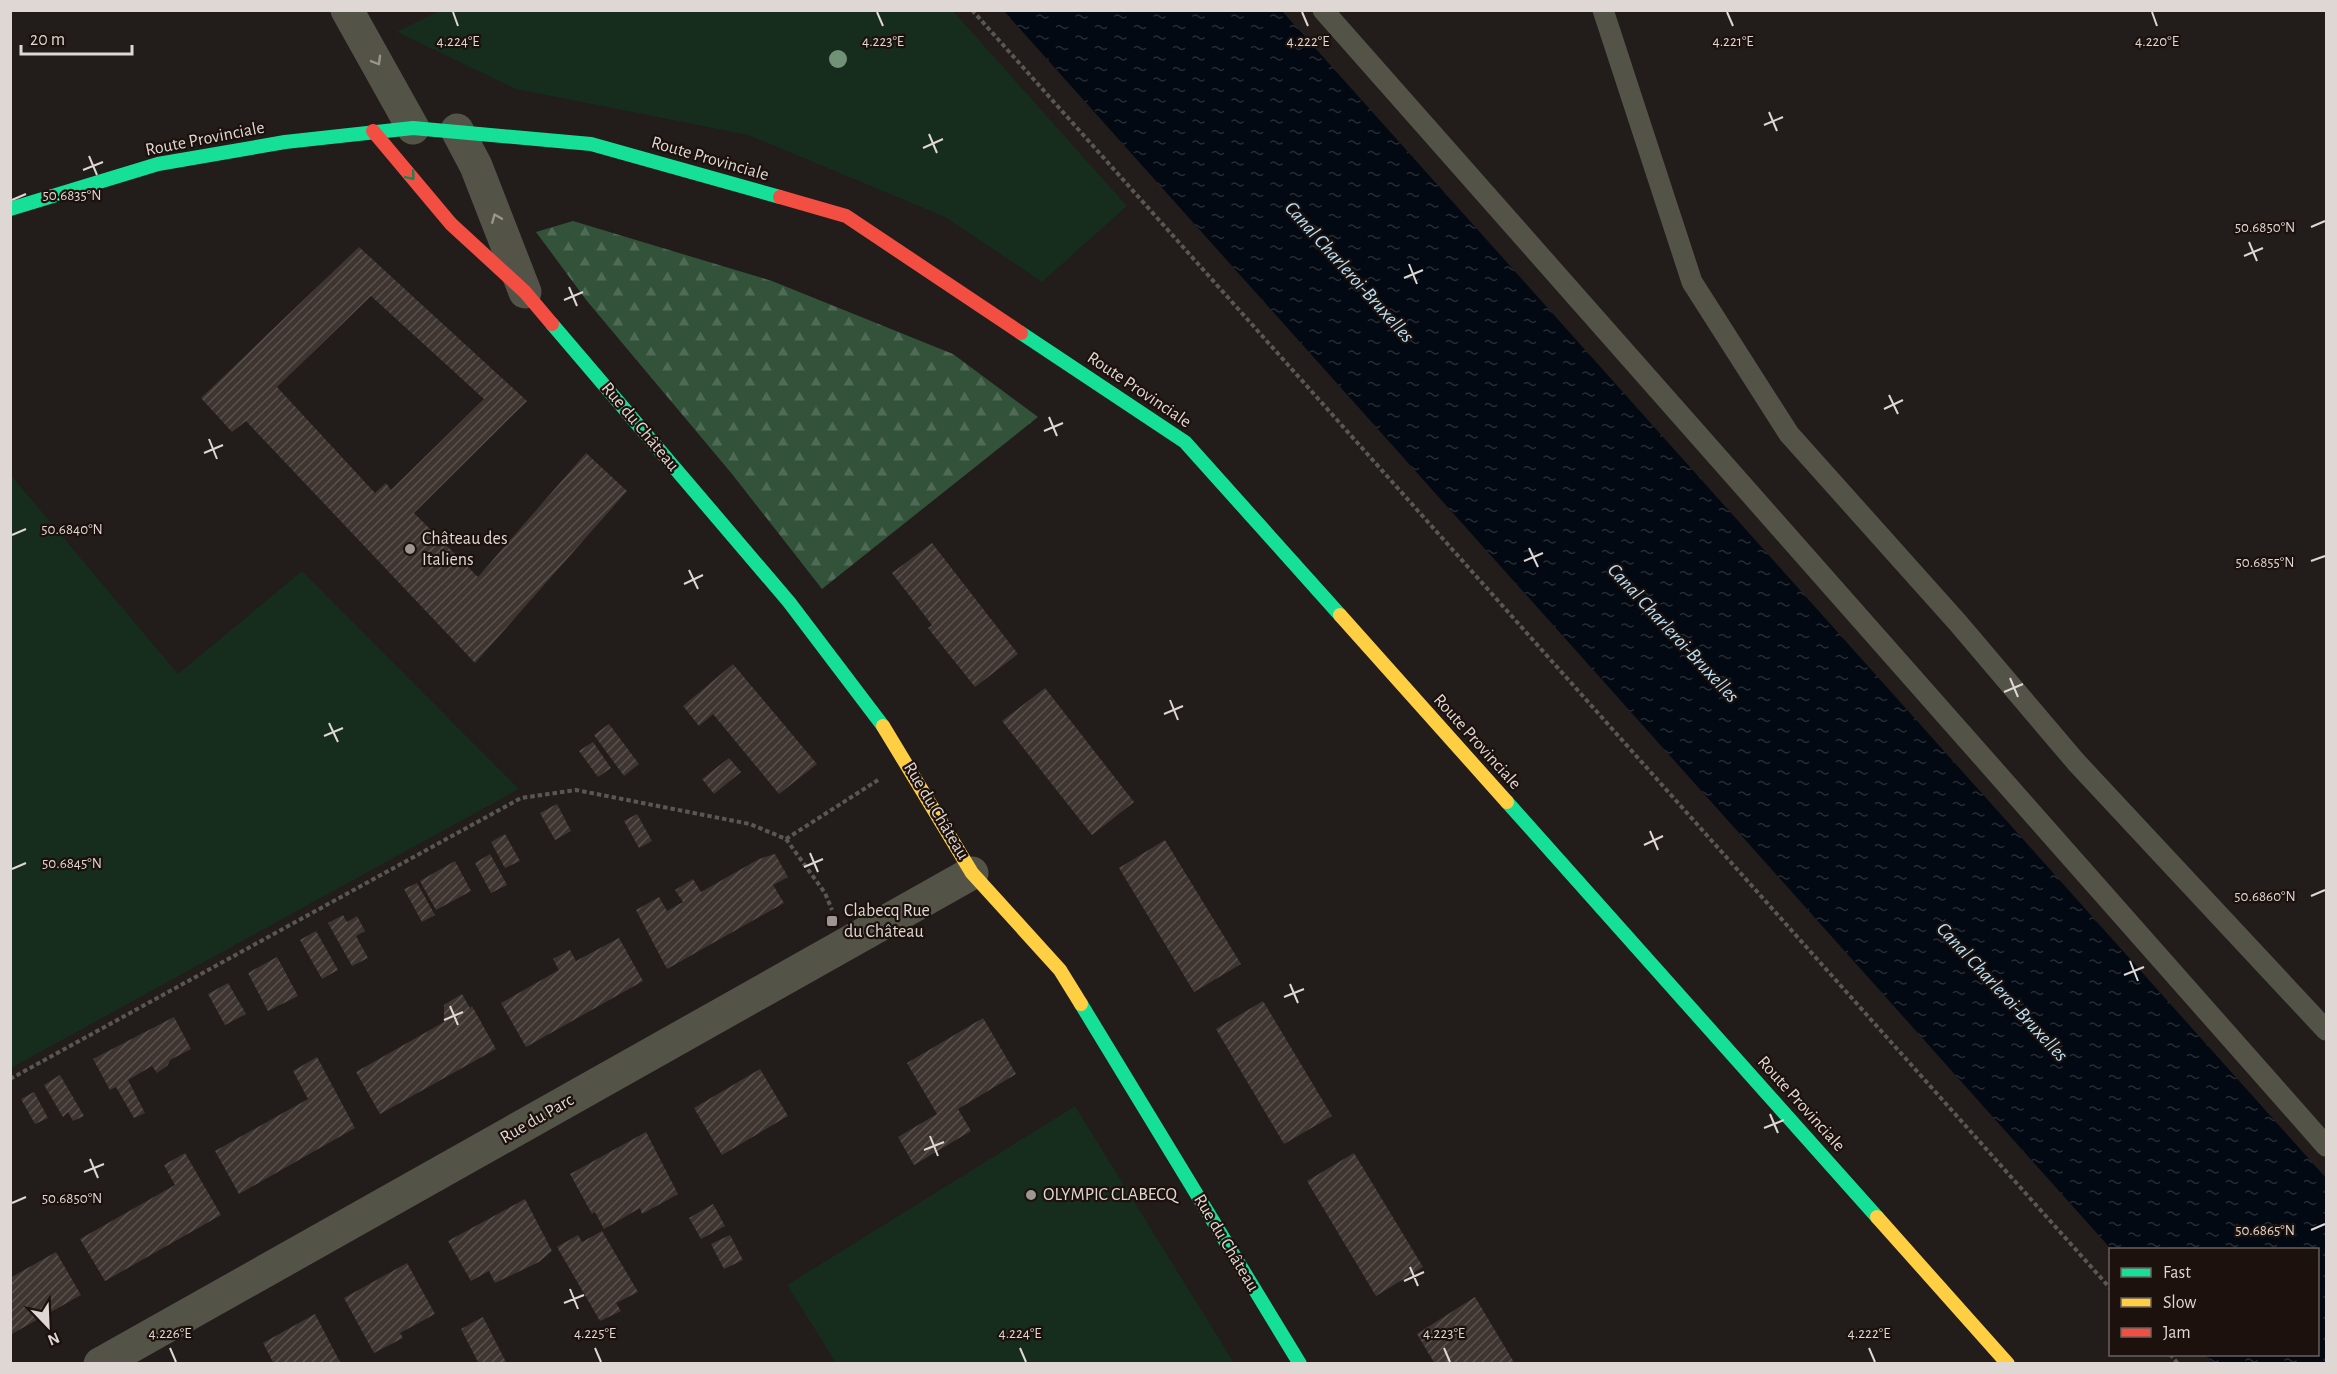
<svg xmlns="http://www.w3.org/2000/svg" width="2337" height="1374" viewBox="0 0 2337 1374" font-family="'Alegreya Sans',sans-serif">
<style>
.grass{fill:#162c1d}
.forest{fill:url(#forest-firs)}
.water{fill:url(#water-ripples)}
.building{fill:url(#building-hatch);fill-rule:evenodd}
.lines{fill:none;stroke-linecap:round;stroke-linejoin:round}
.path{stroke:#595850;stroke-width:4;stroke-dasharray:4.5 3;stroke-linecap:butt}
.lane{stroke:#535347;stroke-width:21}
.street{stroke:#535347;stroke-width:33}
.fast{stroke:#16e098;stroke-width:14}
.slow{stroke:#ffcf43;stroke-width:14}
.jam{stroke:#f24e42;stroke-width:14}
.tree{fill:#719277}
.oneway{stroke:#99958d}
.oneway2{stroke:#198359}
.ticks{fill:none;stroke:#dfd7d3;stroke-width:2}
.poi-dot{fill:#9d9692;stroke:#1c110d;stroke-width:2}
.labels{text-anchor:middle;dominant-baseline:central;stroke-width:4.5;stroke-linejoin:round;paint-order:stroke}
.street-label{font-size:18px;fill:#dfd7d3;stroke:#1c110d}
.poi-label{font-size:18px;fill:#dfd7d3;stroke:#1c110d;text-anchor:start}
.water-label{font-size:20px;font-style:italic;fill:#b6e2f9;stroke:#1c110d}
.ticks-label{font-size:15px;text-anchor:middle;fill:#dfd7d3;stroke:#1c110d;stroke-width:4.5;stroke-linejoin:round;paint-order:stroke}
</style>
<defs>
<pattern id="forest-firs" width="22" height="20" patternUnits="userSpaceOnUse" patternTransform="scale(1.5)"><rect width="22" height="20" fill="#32523a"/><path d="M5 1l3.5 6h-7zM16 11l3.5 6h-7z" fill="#4f6a56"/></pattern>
<pattern id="water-ripples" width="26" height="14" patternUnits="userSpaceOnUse" patternTransform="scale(1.5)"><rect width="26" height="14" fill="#030912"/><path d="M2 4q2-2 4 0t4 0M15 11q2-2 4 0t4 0" fill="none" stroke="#272c34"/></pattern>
<pattern id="building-hatch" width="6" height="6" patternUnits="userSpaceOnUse" patternTransform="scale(1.5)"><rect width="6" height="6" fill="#3e3531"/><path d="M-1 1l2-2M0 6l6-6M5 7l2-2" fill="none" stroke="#59524e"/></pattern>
</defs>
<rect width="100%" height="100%" fill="#221c1a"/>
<path class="grass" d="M441,10L953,11L1127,206L1042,282L945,217L748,135L516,89L397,32Z
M10,474L178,674L302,571L519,789L11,1068Z
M1075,1106L1234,1363H836L787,1285Z"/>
<path class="forest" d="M573,221L772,281L953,354L1038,417L822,589L732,474L587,301L536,232Z"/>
<path class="water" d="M1004,11H1282L2326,1178V1363H2213L2205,1355L2318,1354V1250L2111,1249Z"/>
<path class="building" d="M359,247L527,401L414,513L478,577L586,453L627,491L475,663L246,421L232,432L201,398ZM371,296L484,399L391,490L386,483L375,493L277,387Z
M932,543L1018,654L975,687L928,628L932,625L892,573Z
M733,664L817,764L779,794L713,714L699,726L683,706Z
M1045,688L1134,802L1092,835L1002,721Z
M609,724L639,764L624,776L594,735Z
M593,742L611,768L598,777L579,751Z
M729,758L741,772L714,794L702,779Z
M557,804L571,831L555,840L540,813Z
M637,814L652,841L639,848L624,821Z
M505,834L520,861L505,868L491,842Z
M1165,840L1241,964L1194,992L1119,868Z
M490,854L507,885L491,893L475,863Z
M775,854L788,877L773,885L784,903L667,969L636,910L659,897L667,911L683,902L675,890L693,879L701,892L759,859Z
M455,861L471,891L436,910L420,881Z
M417,883L435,915L422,922L404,889Z
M343,915L347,922L357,916L365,931L356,936L368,958L352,966L328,923Z
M316,931L338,970L322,979L300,940Z
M619,938L643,981L526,1047L501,1003L559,970L553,959L570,950L576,961Z
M277,957L298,996L268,1011L248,973Z
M228,983L246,1014L225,1025L208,994Z
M462,994L470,1008L472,1006L496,1049L380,1114L356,1072L444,1022V1005Z
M1263,1001L1332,1116L1284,1144L1216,1029Z
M174,1017L191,1049L170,1060L168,1065L157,1073L152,1066L128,1080L145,1113L134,1118L116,1087L110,1090L93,1059Z
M983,1018L1016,1074L958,1109L971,1131L914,1165L898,1137L937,1114L907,1063Z
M317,1057L355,1128L239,1194L215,1151L308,1099L293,1071Z
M760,1069L788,1116L722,1155L694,1108Z
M60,1075L84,1116L73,1121L68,1112L63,1117L44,1085Z
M34,1092L48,1118L35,1124L21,1099Z
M646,1132L678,1194L642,1214L640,1208L604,1229L595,1212L592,1214L570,1174Z
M185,1153L221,1215L105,1281L80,1239L175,1185L164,1165Z
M1354,1153L1423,1267L1376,1296L1307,1181Z
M525,1199L552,1251L539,1262L495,1283L489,1271L471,1281L448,1241Z
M713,1204L725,1226L701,1239L689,1218Z
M602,1231L638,1292L616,1303L621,1311L600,1321L557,1247L578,1235L582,1242Z
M730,1235L743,1260L724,1269L711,1244Z
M56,1252L81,1295L10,1335V1278Z
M407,1263L435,1314L400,1333L403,1338L374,1353L344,1298Z
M1475,1297L1515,1364H1435L1417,1334Z
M315,1314L341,1364H274L263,1343Z
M483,1317L507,1364H479L461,1329Z"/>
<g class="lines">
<path class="path" d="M972,10L2110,1288
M786,839L878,780
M10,1079L521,798L576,790L750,824L786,839L825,893L832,910
M2170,1354L2178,1364"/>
<path class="lane" d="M1323,10L2326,1146
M1603,10L1692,282L1789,434L1958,623L2076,762L2326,1030"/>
<path class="street" d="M347,10L413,128
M457,130L476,166L525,292
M100,1364L972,873"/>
<path class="fast" d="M10,209L158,164L285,142L413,128L591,144L780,197
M552,324L789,602L883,726
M1021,333L1185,442L1340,615
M1507,802L1877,1217
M1081,1004L1300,1364"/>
<path class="slow" d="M1340,615L1507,802
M883,726L972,873L1060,970L1081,1004
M1877,1217L2008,1364"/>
<path class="jam" d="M373,131L451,224L525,292L552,324
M780,197L846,216L1021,333"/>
</g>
<circle class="tree" cx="838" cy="59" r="9"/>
<defs><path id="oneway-chevron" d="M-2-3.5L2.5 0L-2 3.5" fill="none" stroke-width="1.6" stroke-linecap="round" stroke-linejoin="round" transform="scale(1.5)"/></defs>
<g class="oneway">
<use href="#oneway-chevron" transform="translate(377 61) rotate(60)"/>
<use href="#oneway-chevron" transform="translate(496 218) rotate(-112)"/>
</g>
<use class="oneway2" href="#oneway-chevron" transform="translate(411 176) rotate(50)"/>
<path class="ticks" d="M453,12L458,26M877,12L883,26M1302,12L1308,26M1727,12L1733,26M2152,12L2157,26M1769,112L1777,131M1764,125L1783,117M929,134L937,153M923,148L943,139M89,156L97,175M83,170L103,162M12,200L26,194M2311,227L2325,221M2249,242L2257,261M2244,256L2263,248M1409,264L1417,284M1404,278L1423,270M569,287L577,306M564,300L583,292M1889,395L1898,414M1884,409L1903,400M1049,417L1057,436M1044,431L1063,423M209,439L217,459M204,453L223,445M12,535L26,529M1529,548L1538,567M1524,561L1543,553M2311,561L2325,556M689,570L698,589M684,584L703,575M2010,678L2018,697M2004,692L2023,684M1170,700L1178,720M1164,714L1183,706M329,723L338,742M324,736L343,728M1650,831L1658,850M1644,845L1663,836M810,853L818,872M804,867L823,859M12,869L26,863M2311,896L2325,890M2130,961L2138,981M2124,975L2144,967M1290,984L1298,1003M1284,997L1304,989M450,1006L458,1025M444,1020L463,1012M1770,1114L1778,1133M1764,1128L1784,1120M930,1136L938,1156M924,1150L944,1142M90,1159L98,1178M84,1172L104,1164M12,1203L26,1197M2311,1230L2325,1224M1410,1267L1418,1286M1404,1281L1424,1272M570,1289L578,1309M564,1303L584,1295M170,1348L176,1362M595,1348L601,1362M1020,1348L1026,1362M1444,1348L1450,1362M1869,1348L1875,1362"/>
<g class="poi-dot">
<circle cx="410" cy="549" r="6"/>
<rect x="826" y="915" width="12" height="12" rx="3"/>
<circle cx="1031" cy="1195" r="6"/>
</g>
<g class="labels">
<g class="street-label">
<text transform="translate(205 139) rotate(-11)">Route Provinciale</text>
<text transform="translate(710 159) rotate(16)">Route Provinciale</text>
<text transform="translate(1139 390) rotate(34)">Route Provinciale</text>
<text transform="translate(640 427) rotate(50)">Rue du Château</text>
<text transform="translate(1477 742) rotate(48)">Route Provinciale</text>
<text transform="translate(936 811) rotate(59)">Rue du Château</text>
<text transform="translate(1801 1104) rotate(48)">Route Provinciale</text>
<text transform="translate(537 1119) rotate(-30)">Rue du Parc</text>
<text transform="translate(1226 1243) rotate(59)">Rue du Château</text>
</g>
<g class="poi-label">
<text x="422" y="539">Château des<tspan x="422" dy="21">Italiens</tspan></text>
<text x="844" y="911">Clabecq Rue<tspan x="844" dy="21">du Château</tspan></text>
<text x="1043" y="1195">OLYMPIC CLABECQ</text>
</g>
<g class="water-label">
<text transform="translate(1349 272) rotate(48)">Canal Charleroi-Bruxelles</text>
<text transform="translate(1673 633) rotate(47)">Canal Charleroi-Bruxelles</text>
<text transform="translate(2002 992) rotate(47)">Canal Charleroi-Bruxelles</text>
</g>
</g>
<g class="ticks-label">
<text x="458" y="46">4.224°E</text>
<text x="883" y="46">4.223°E</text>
<text x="1308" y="46">4.222°E</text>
<text x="1733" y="46">4.221°E</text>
<text x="2157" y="46">4.220°E</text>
<text x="72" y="200">50.6835°N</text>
<text x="2265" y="232">50.6850°N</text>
<text x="72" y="534">50.6840°N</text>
<text x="2265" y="567">50.6855°N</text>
<text x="72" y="868">50.6845°N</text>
<text x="2265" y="901">50.6860°N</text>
<text x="72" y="1203">50.6850°N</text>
<text x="2265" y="1235">50.6865°N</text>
<text x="170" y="1338">4.226°E</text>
<text x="595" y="1338">4.225°E</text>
<text x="1020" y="1338">4.224°E</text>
<text x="1444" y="1338">4.223°E</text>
<text x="1869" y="1338">4.222°E</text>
</g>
<rect width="2337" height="1374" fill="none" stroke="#dfd7d3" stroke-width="24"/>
<rect x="2109" y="1248" width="210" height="108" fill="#1c110d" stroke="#6a605c" stroke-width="1.5"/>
<rect x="2121" y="1268" width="30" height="9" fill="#16e098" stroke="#6a605c" stroke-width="1.5"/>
<text x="2163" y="1278" font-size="18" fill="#dfd7d3">Fast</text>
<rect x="2121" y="1298" width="30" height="9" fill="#ffcf43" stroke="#6a605c" stroke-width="1.5"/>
<text x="2163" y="1308" font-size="18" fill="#dfd7d3">Slow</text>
<rect x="2121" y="1328" width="30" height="9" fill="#f24e42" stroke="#6a605c" stroke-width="1.5"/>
<text x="2163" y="1338" font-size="18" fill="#dfd7d3">Jam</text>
<g transform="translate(48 1326) rotate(157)" stroke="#1c110d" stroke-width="4.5" paint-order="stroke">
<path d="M0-4.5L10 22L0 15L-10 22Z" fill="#dfd7d3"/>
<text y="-9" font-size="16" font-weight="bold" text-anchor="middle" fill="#dfd7d3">N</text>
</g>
<path d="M21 45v9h111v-9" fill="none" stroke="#dfd7d3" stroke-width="3"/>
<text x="30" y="45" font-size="18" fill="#dfd7d3" stroke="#1c110d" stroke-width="4.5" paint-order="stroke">20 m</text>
</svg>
